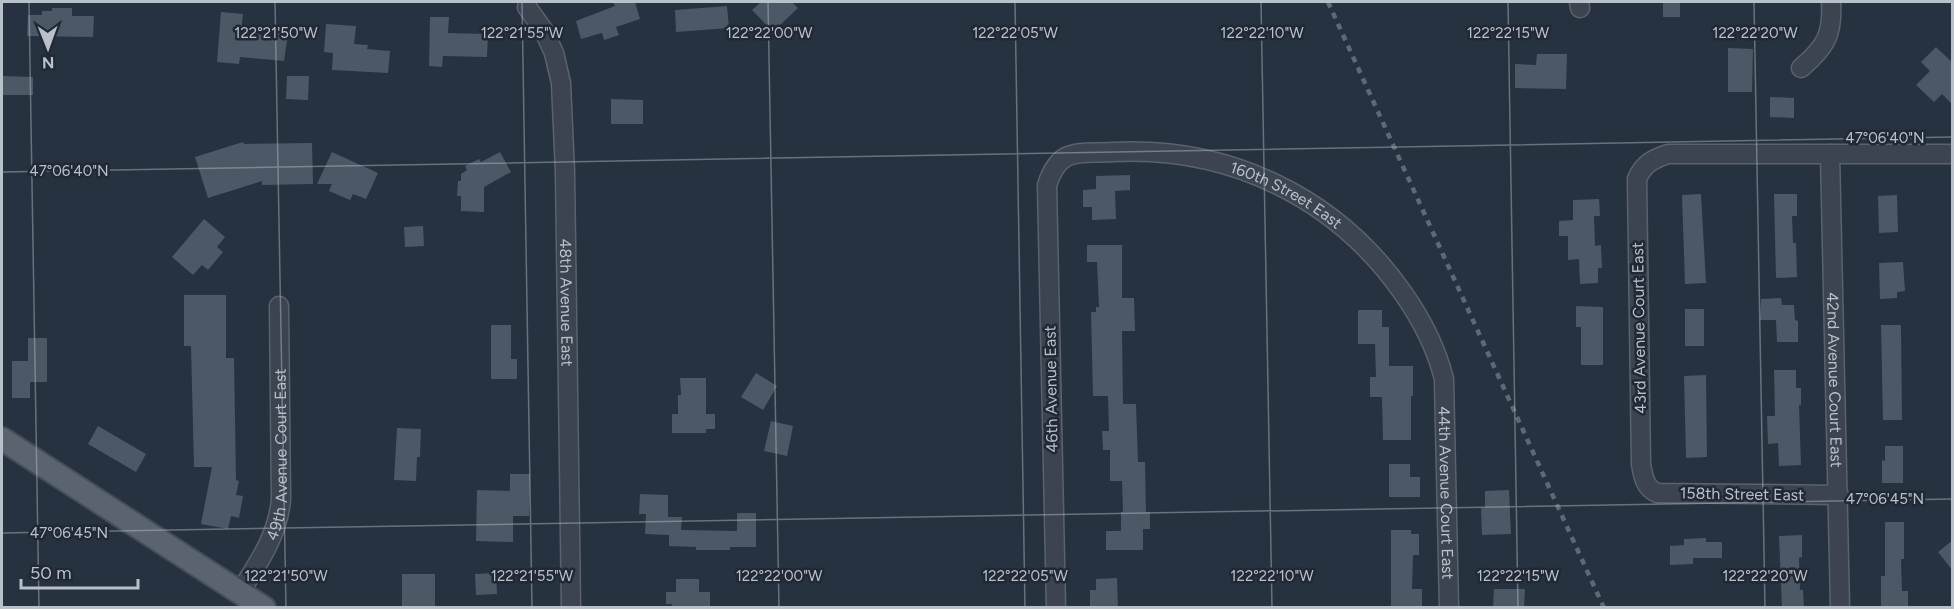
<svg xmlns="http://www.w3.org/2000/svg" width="1954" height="609" viewBox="0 0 1954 609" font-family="Figtree,sans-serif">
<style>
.building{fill:#4c5866}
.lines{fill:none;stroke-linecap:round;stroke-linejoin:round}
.minor-casing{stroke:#59626d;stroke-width:21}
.major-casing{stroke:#454d59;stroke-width:26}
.minor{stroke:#3b4450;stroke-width:18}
.major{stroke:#5a6370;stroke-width:22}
.rail{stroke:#5e6877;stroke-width:4.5;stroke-dasharray:6 6;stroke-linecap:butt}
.ticks{fill:none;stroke:#b8c0ca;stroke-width:1.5;stroke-opacity:0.45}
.labels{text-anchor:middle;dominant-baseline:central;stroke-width:5;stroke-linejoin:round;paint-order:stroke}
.street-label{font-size:16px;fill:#b8c0ca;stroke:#202935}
.ticks-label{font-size:15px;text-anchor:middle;fill:#b8c0ca;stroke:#202935;stroke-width:5;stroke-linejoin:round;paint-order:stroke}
</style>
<rect width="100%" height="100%" fill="#273240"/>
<path class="building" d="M613,2H635L640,19L616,27L619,35L604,40L602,33L581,39L576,21L615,6Z
M761,2H792L798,8L773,32L752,10Z
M1663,3H1680V17H1663Z
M727,6L729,28L676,32L675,10Z
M52,8H72V16H94L93,37L27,36L28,15H42V11H52Z
M221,12L243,14L241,33L273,36L274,32L288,34L284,61L240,57L239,64L217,62Z
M430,17H449L448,33L488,34L487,57L443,56L442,67L429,66Z
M326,24L356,26L354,44L368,45L367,49L390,51L388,73L332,70L333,53L324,52Z
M1936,47L1953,63V105L1942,94L1934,102L1916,85L1930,71L1921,62Z
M1728,48L1753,49L1752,92H1728Z
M1537,54H1567L1566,89L1515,88V64L1536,65Z
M2,76L33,77V95H2Z
M287,76H309L308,100L286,99Z
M1770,97L1794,98V118L1770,117Z
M611,99L643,100V124H611Z
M243,142L244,144L312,143L313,184L262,185V181L208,198L195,157Z
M332,152L378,173L366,199L353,194L350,200L329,191L332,184H317Z
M500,152L511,172L484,187V212L461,211V196H457L458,181H461V174L467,170L465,166L479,159L481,162Z
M1130,175V190L1115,191L1116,219L1092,220V207H1083V190L1096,189V176Z
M1701,194L1706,283L1685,284L1682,195Z
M1774,194H1797V216H1792L1793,243H1796L1797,277L1776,278Z
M1897,195L1898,232L1879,233L1878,196Z
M1599,199L1600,216H1594L1595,246L1601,245L1602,268H1598V283L1580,284L1579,259L1568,260V236H1559V221L1573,220V200Z
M204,219L225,237L217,247L223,252L208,270L202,265L193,275L172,257Z
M423,226L424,246L405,247L404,227Z
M1087,245H1122V298H1134L1135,331H1122L1123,404H1136L1138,462H1145L1146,512H1150V529H1143V550H1106V531H1121V512H1123L1122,481H1110V450H1103L1102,431H1109L1108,396H1093L1091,312H1096V307H1099L1097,262H1087Z
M1903,262L1905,291L1897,292V298L1880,299L1879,263Z
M184,295H226V358H234L236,480L239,481L236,495L243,496L239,518L231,516L228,529L201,524L212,467H194L191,346H184Z
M1781,298L1782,305H1794L1795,320L1798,321V342H1777L1776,320H1760L1761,299Z
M1576,306L1603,307V365H1581V327H1576Z
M1685,309H1704V346H1685Z
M1358,310H1382V327H1389V366H1413V396H1411V440H1383L1382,397H1370V377H1376L1375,344H1358Z
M491,325H511V359H517V379H491Z
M1881,325H1901L1902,420H1883Z
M28,338H47V382H30V398H12V361H28Z
M1774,370H1796V388H1801V405H1799L1801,465L1779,466L1778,443L1768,444L1767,416H1775Z
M756,373L777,386L763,410L741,397Z
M1706,375L1707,457L1686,458L1684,376Z
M680,378H706V414H715V429H706V433H672V414H678V395H681Z
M771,421L793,426L787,456L764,451Z
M98,426L146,454L136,472L88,444Z
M397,428L421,429L420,457H417L416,481L394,480Z
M1885,446H1903V483H1882V460L1885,461Z
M1389,464H1410V477H1420V497H1389Z
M510,474H530L529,516H513V542L476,541L477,490L510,491Z
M1509,490L1511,534L1482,535L1481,508H1485V491Z
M640,494L668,495V517H682L681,530L737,531V513H756V547H730V550H696V547L669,546V535L645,534L646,514H639Z
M1885,522H1904V559H1901L1902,591H1908V608H1881V576H1885Z
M1391,530H1411V534H1419V555H1413L1412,589H1422V608H1391Z
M1802,535V557L1799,558L1800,590H1803L1804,608H1782L1779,536Z
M1706,538V542H1722V558H1693V564L1670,565V546L1684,545V539Z
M1953,540V571L1938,552Z
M496,573L497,594L476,595L475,574Z
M402,574H435V608H402Z
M1117,578L1118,608H1090V590H1096V579Z
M676,579H699V592H710V608H672V604H666V592H676Z
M1494,589H1525L1524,608L1493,607Z"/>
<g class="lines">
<defs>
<g id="minor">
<path d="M1579,2L1580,8"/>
<path id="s1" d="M527,7L544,31L554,53L561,83L565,172L571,608"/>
<path d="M1801,68C1826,47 1833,34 1831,2"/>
<path id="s2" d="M1830,154L1840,608"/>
<path d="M1839,495L1657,493C1645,488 1643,476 1641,464L1637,179C1643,164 1653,159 1668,154H1952"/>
<path id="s3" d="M240,592C259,562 278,535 281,499L279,306"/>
<path id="s4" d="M1056,608L1047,185C1060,146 1078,154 1113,152C1229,146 1336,197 1403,293C1422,320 1436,347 1444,379L1449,608"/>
</g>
<path id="major" d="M2,439L264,608"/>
</defs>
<use href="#minor" class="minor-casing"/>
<use href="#major" class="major-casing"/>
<use href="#minor" class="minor"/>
<use href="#major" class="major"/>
<path class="rail" d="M1328,2L1604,608"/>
</g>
<path class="ticks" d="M29,2L39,608M275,2L286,608M522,2L532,608M768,2L779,608M1015,2L1025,608M1261,2L1272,608M1508,2L1518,608M1754,2L1765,608M2,172L1952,137M2,533L1952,499"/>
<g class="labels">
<g class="street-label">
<text stroke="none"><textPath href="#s4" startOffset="687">160th Street East</textPath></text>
<text stroke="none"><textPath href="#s1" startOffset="304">48th Avenue East</textPath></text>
<text transform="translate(1639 328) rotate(-91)">43rd Avenue Court East</text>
<text stroke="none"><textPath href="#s2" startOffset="226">42nd Avenue Court East</textPath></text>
<text transform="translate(1051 389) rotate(-91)">46th Avenue East</text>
<text stroke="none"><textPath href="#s3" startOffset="147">49th Avenue Court East</textPath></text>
<text stroke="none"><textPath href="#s4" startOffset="1052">44th Avenue Court East</textPath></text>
<text transform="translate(1742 494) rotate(1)">158th Street East</text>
</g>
</g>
<g class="ticks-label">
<text x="276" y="38">122°21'50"W</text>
<text x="522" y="38">122°21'55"W</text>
<text x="769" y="38">122°22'00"W</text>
<text x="1015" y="38">122°22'05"W</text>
<text x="1262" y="38">122°22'10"W</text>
<text x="1508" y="38">122°22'15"W</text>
<text x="1755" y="38">122°22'20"W</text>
<text x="1885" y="143">47°06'40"N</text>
<text x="69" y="176">47°06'40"N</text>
<text x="1885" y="504">47°06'45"N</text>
<text x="69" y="538">47°06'45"N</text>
<text x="286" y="581">122°21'50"W</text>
<text x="532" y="581">122°21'55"W</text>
<text x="779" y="581">122°22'00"W</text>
<text x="1025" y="581">122°22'05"W</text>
<text x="1272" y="581">122°22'10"W</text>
<text x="1518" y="581">122°22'15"W</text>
<text x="1765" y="581">122°22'20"W</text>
</g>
<rect width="1954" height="609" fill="none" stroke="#b8c0ca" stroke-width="6"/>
<g transform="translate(48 48) rotate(179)" stroke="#202935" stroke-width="4.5" paint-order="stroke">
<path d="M0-4.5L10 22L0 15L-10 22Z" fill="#b8c0ca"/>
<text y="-9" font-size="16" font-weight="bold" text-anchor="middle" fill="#b8c0ca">N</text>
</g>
<path d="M21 579v9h117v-9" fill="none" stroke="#b8c0ca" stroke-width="3"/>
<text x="30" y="579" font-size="18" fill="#b8c0ca" stroke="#202935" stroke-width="4.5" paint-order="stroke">50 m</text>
</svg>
